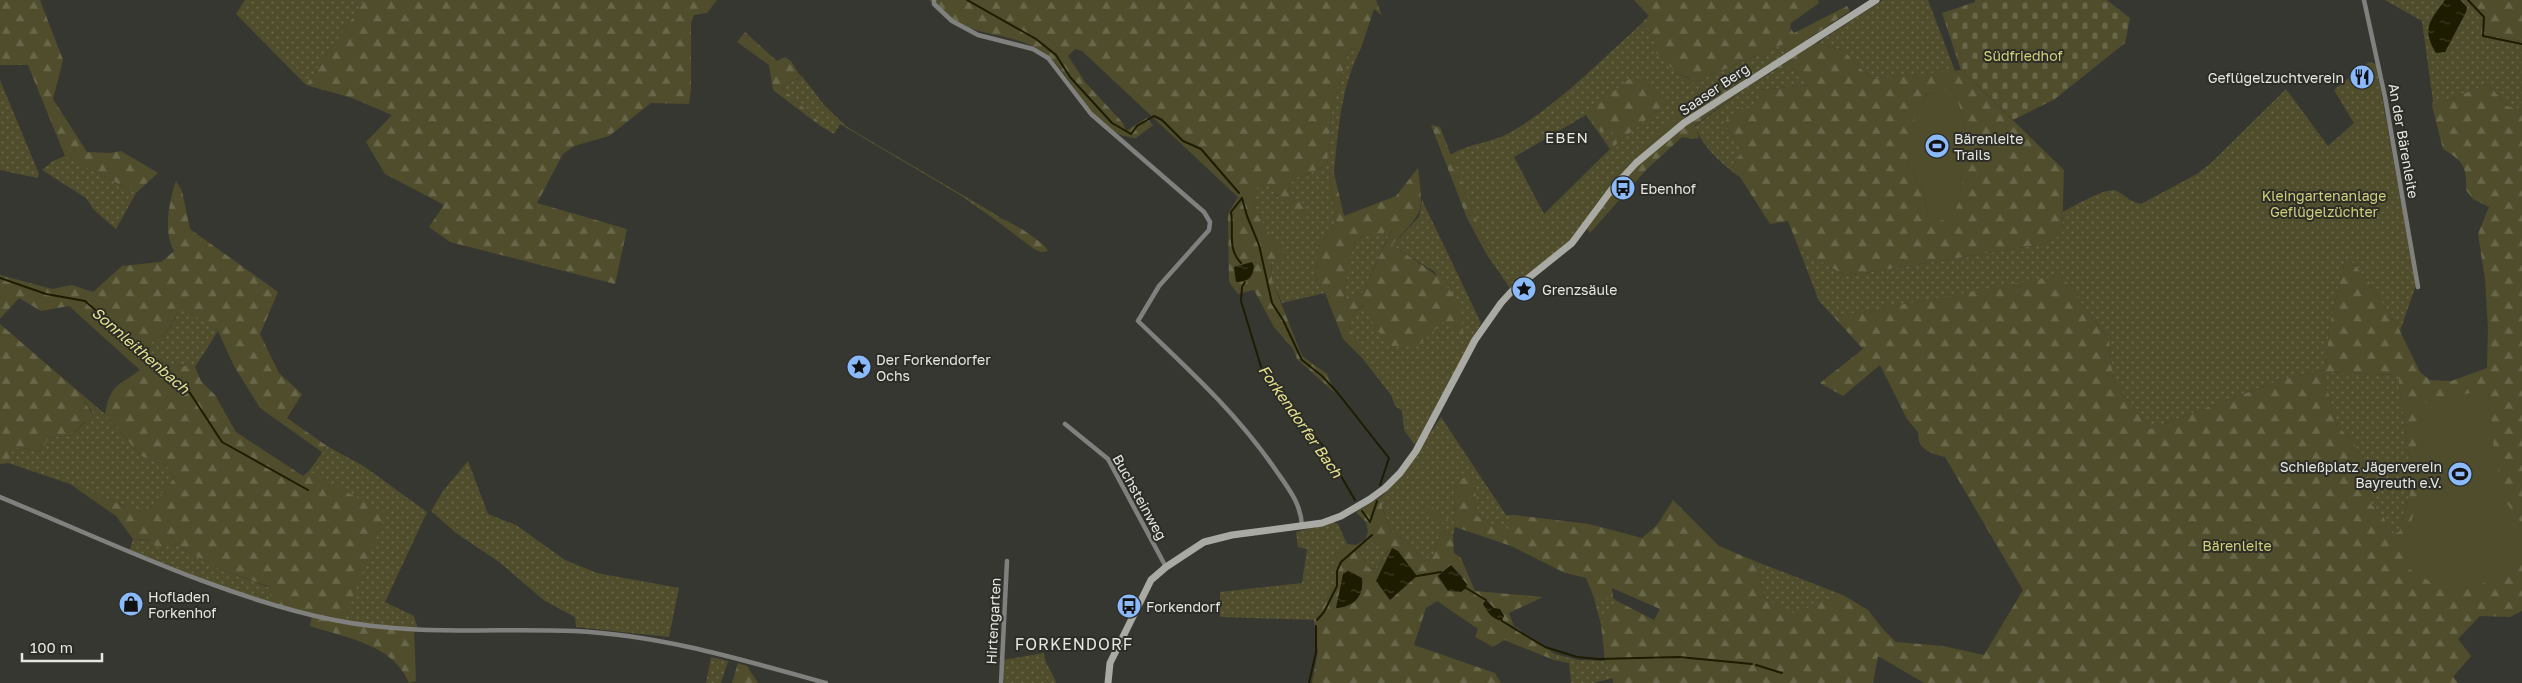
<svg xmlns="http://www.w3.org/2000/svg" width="2522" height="683" viewBox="0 0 2522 683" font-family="'Golos Text',sans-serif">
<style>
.grass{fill:url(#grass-dots);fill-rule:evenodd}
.forest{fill:url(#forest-firs);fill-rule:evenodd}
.cemetery{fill:url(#cemetery-stones)}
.park{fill:#4f4d2c}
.water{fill:url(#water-ripples)}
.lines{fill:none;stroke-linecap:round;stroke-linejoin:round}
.stream{stroke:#1d1b00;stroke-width:2}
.street{stroke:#80807e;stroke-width:4.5}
.secondary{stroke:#aaaaa5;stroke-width:7}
.labels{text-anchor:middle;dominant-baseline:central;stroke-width:4;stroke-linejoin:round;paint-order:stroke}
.park-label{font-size:14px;fill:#d3d07b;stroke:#2d2d28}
.poi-label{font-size:14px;fill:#e6e6e2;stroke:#2d2d28;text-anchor:start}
.street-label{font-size:14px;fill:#e6e6e2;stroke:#2d2d28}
.neighbourhood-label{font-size:15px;letter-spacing:1px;fill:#e6e6e2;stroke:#2d2d28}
.water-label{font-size:15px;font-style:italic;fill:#e6e28d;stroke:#2d2d28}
.quarter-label{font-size:16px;letter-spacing:1px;fill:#e6e6e2;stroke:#2d2d28}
</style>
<defs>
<pattern id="grass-dots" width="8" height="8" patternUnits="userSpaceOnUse" patternTransform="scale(1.25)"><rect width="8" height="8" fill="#4f4d2c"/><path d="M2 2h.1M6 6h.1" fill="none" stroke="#68674a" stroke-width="1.8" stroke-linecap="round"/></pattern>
<pattern id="forest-firs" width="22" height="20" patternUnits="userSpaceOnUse" patternTransform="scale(1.25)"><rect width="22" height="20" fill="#4f4d2c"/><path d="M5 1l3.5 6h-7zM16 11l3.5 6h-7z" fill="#68674a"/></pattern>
<pattern id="cemetery-stones" width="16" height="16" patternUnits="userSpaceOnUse" patternTransform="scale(1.25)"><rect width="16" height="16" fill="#4f4d2c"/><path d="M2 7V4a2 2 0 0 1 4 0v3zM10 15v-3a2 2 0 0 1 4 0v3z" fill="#68674a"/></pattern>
<pattern id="water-ripples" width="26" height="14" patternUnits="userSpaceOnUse" patternTransform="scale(1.25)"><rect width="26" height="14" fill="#1d1b00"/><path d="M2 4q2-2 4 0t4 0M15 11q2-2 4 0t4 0" fill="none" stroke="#3e3c25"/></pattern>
</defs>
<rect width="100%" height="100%" fill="#373732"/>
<path class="grass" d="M245,0H365L306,85L236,14Z
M1883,0H1928L1955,71L1871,79L1844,51L1817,43Z
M2385,0H2445L2439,9L2445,52L2466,12L2467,7L2460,0H2465L2482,18L2481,34L2522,41V110L2507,106L2488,84L2432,106L2433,101L2422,21Z
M1639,26L1649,28L1677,73L1689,79V84L1784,44L1785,56L1675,120L1611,181L1584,224L1570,241L1510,288L1487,255L1489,252L1450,155C1469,143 1492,143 1511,132C1559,104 1599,62 1639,26ZM1603,103L1665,104L1613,147L1612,142L1618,138L1609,128L1601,133L1591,112ZM1586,115L1610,149L1544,214L1514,157Z
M1361,48C1341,87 1338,130 1334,173L1329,172L1335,219L1338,224L1331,233L1319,243L1315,279L1325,293L1282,303L1273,283L1271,262L1288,260L1255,212L1253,189L1268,183L1277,197L1294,199L1287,184L1327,165L1332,108L1349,50Z
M2369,62L2376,64L2416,285L2400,331L2368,280L2346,256L2329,328L2326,369L2278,381L2150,429L2113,380L2109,339L2061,276L1834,317L1819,301L1799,249L1846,276L2044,244L2062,234L2063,212C2074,206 2107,186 2117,191C2126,196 2130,202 2141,204L2197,174L2212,162L2286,89L2328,146L2354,123L2334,90Z
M1778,68H1792L1810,85L1758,90V107L1724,123L1743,150L1733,166L1741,178C1723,165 1702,147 1695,126L1750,85Z
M801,75L825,106L847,127L1000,217H998L997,221L960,195L840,124L834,134L819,125L818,121L782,88L783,85L800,78Z
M0,80L39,174L37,178L0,170Z
M65,156L136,193L116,229L94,210L86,198L42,170L53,161Z
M1422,200L1481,323L1415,445L1404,430L1402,411L1395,406L1391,395L1363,359L1349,325L1354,312L1365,305L1376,329L1419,345L1443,321L1463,336L1435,272L1392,245L1419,217Z
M1392,229L1362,294L1344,301L1348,265L1356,239Z
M179,305L218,331L195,367L167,364L149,351L150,343C165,336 177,323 179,305Z
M2323,372L2398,375L2410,466V494L2399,532L2393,534L2388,528L2384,518L2371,504L2365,465L2352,440L2337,426Z
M79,392L105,414L141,456L166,465L175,477L152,506L140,512L70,484L8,463L12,450L19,447L40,452L49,438L72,435L93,414Z
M1441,417L1506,515H1513L1507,532L1477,516L1475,484L1454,482L1455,527L1453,535L1447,531L1441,532L1433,556L1424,561L1409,544L1391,531L1382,506V496L1402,475Z
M327,446L365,467L427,512L385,602L414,616L418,629L343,622L309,471Z
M468,461L488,514L516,525L565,560L597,573L679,588L669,637L576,627L575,617L545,601L499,562L456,533L431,511L443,491Z
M1333,522L1338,524L1347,544L1334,556V586L1314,620L1220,617V592L1302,583L1307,549L1298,547L1296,532Z
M133,539L173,543L220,569L271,588V604L240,594L130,550Z
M1365,540L1389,548L1377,569L1368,568L1356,545Z
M1757,562L1843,595L1793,614L1764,598Z
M1594,598H1613L1617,601L1601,625Z
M1044,653C1045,666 1053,672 1056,683H1004L1003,660Z
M1555,654L1578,660L1605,661L1614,678L1593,683H1571L1569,663L1554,660Z
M711,657L728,661L721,683H706Z"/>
<path class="forest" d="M0,0H40L63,60L53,99L87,152L110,153L121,151L158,173L136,193L65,156L28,65H0Z
M365,0H717L707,13L694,15L691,23V89L689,104L651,103L609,136L574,146L563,154L537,203L627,229L615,284L450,242L429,227L444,205L385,174L366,142L392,115L352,98L306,85Z
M929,0H1376L1382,16L1374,9L1361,48L1349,50L1332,108L1327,165L1287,184L1294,199L1302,202L1306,211L1302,215C1286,207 1278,198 1268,184L1253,189L1255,212L1289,261L1271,262L1273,283L1302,356L1327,374L1335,393L1297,359L1293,349L1274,327L1254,290L1238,294L1229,282L1228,214L1238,197L1082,51L1075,49L1068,56L1085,82L1123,123L1126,131L1147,118L1153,125L1136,138C1094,136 1076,81 1049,57C1024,34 982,37 952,21C944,16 936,6 929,0Z
M1634,0H1818L1819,3L1791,23L1790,28L1794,33L1847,6L1850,11L1806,40L1844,51L1871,79L1961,70L2064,170L2062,234L2044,244L1846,276L1799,249L1788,221L1770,224L1733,166L1743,150L1724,123L1737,109L1758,107V90L1810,85L1792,68H1778L1785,56L1784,44L1689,84V78L1677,73L1654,51L1657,41L1649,28L1639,26L1649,16ZM1954,89L1966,130L1961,166L1962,196L1928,214L1923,193L1908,163L1926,94Z
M2465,0H2522V41L2481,34L2482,18Z
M745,32L777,61L785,57L791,61L801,77L783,85L782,88L818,121L819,125L773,90L769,65L737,42Z
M1631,78L1643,79L1665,104L1613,147L1612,142L1617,138L1609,128L1601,133L1589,116C1592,108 1622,84 1631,78Z
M1744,81L1750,85L1695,125L1699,138L1692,139L1682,137L1646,170L1590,233L1584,224L1586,218L1611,181L1674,120V112Z
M2488,84L2507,106L2522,110V611L2510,617L2480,616L2458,639L2471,656L2453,677L2458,683H1924L1878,656L1873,683H1613V678L1605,661L1601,624L1617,601L1654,620L1660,609L1612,588L1613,598H1594L1586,578L1565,573L1511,546L1455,527L1454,482L1468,476L1475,484L1477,516L1507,531L1513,515L1589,524L1642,538L1657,525L1673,500L1719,546L1757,562L1764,598L1793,613L1843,595L1868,610L1882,628L1896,642L1943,646L1984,655L2023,590L1945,457C1929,453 1918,450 1918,432L1907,419L1880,365L1843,396L1820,383L1863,349L1834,317L2061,275L2109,339L2113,380L2150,429L2278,381L2326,369L2329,328L2346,256L2368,280L2400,331L2420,372L2430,380L2451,381L2487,368L2488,329L2485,279L2478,234L2489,207L2473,199L2466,190C2467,166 2463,161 2443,149L2432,106ZM2323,372L2398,375L2410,466V494L2399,532L2393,534L2388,528L2384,518L2371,504L2365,465L2352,440L2337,426Z
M1431,125L1440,127L1489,252L1487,255L1467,218Z
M1418,168C1424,216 1423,210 1392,245C1430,271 1465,285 1463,337L1443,322L1419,345L1392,346L1376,329L1364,305L1354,312L1349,325L1363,359L1343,339L1325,293L1315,279L1319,243L1331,233L1338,224L1335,219L1329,171L1334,173L1344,216L1396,196ZM1392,230L1362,294L1344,301L1348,265L1356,239Z
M176,181L182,191L190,229L278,292L260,334L279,373L302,394L287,418L327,446L322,452L260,408L234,366L218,331L180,306C175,322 166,336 150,343L149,351L167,364L195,367L201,381L215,395L236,432L303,476L309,471L386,514L343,621L414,628L416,681L409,683C393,644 346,638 310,626L312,615L271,604L270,587L220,569L173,543L160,550L149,540L133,539L116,516L70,484L140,512L152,506L175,477L166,465L141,456L105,414C110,384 119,386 140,370L69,306L41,311L19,298L0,319V275L52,289L72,285L93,292L122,266L161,262L174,251C163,231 169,202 176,181Z
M996,217C1005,217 1047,244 1048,251L1041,252L1034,249L997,221Z
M0,324L79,392L96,421L84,422L72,435L49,438L40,452L19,447L13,450L8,463L0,464Z
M1382,496V507L1391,531L1409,544L1424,561L1433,556L1441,532L1447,531L1453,535L1454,553L1461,558L1475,591L1543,597L1509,613L1514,626L1555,654L1554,660L1504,640L1493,647L1475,637L1478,629L1437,601L1426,608L1414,645L1495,673L1501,683H1312L1318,652L1314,620L1334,586V556L1347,544L1356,545L1368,568L1377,569L1389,549L1365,540L1368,532L1366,522L1356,512ZM1451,565L1464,578L1438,576ZM1348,571L1356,574L1362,589C1358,602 1349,606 1337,608L1343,574Z
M1431,507L1448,520L1442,523L1417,509Z
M738,663L747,666L758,683H732Z"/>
<path class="cemetery" d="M1975,0H2107L2130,18L2125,43L2055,99L2013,120L1961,70L1942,13L1975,2Z"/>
<path class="park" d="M1954,88L1966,130L1961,166L1962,196L1949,223L1928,214L1923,193L1908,163L1915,117L1926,94Z
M2488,389L2494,451L2505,501L2522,524V563L2514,572L2476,586L2434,584L2406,567L2408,534L2418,497L2423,448L2420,404Z"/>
<path class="water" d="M2445,0H2460L2467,7L2466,12L2445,52L2436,53C2421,28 2430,21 2445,0Z
M1252,262L1254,266C1253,278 1248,282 1236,282L1234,267Z
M1392,548L1398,551L1417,576L1390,600L1376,581Z
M1451,565L1467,584L1466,588L1461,592L1448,591L1438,576Z
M1348,571L1362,578C1364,596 1354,607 1336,608L1343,574Z
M1486,600L1494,608L1500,609L1504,616L1502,621C1492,619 1488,613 1483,604Z"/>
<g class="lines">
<path class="stream" d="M967,0L1036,39L1056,55L1070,77L1112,123L1131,134L1137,126L1154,116L1162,120L1183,141L1201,149L1239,193
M2468,0L2484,17L2483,36L2522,44
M1242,198L1247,216L1259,245L1272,303L1283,320L1302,360L1322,376L1337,392L1389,458L1380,485
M1241,263C1227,249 1234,231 1231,212L1242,198
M0,278L46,294L85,301L190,393L222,442L308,490
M1245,282L1242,287L1241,301L1262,370L1297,416L1324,447L1355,500
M1362,511L1370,522
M1370,522L1377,501
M1417,576L1441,572
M1466,588L1486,600
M1317,620L1324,612L1337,586V571L1341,562L1372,535
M1502,621L1545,647L1577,657L1598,659L1679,657L1752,664
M1756,665L1782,673
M1309,683L1316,652V626"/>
<path class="street" d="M934,0V4L952,21L978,35L1033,49L1048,58L1091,114L1204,212L1210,222L1209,230L1159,286L1138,321C1188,369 1235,411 1275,469C1288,488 1301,503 1302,526
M2364,0L2385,97L2418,287
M1065,424L1108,459L1166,567
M0,497C107,541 221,597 334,620C413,636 495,628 574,631C661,635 743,660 826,683
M1001,683L1007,561"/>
<path class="secondary" d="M1108,683L1110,663L1151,580L1166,567L1204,542L1232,535L1322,523L1341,516L1370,499L1385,488L1400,473L1416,451L1475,340L1501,303L1511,292L1572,243L1612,189L1636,163L1684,123L1876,0"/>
</g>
<defs>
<symbol id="restaurant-disc" viewBox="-11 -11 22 22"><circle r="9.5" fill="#8abafc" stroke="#2d2d28"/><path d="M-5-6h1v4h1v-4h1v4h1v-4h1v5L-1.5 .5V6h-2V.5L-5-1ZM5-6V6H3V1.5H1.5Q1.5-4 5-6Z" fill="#111"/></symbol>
<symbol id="stadium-disc" viewBox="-11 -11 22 22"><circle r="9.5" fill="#8abafc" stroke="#2d2d28"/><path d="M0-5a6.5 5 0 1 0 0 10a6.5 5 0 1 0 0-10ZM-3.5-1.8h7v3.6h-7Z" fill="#111"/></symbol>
<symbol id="bus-disc" viewBox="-11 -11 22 22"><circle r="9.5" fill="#8abafc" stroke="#2d2d28"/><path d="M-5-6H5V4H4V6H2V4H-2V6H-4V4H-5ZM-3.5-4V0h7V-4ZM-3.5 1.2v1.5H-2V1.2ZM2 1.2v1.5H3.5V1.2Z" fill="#111"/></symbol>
<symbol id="sight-disc" viewBox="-11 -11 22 22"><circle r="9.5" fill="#8abafc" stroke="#2d2d28"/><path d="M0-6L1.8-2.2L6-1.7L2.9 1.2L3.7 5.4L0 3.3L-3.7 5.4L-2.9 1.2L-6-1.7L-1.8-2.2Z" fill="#111"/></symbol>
<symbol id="shop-disc" viewBox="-11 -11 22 22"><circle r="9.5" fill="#8abafc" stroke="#2d2d28"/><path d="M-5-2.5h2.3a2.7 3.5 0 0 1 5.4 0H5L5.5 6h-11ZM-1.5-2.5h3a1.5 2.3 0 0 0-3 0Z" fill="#111"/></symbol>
</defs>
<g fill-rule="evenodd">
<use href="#restaurant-disc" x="2348" y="63" width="28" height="28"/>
<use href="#stadium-disc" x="1923" y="132" width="28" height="28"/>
<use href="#bus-disc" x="1609" y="174" width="28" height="28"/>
<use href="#sight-disc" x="1510" y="275" width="28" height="28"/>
<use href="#sight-disc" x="845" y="353" width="28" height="28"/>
<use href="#stadium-disc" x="2446" y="460" width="28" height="28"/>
<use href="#shop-disc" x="117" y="590" width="28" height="28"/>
<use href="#bus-disc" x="1115" y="592" width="28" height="28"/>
</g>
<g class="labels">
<g class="park-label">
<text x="2023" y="55">Südfriedhof</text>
<text x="2324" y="195">Kleingartenanlage<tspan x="2324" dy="16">Geflügelzüchter</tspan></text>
<text x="2237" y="545">Bärenleite</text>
</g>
<g class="poi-label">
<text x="2344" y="77" text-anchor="end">Geflügelzuchtverein</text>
<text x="1954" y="138">Bärenleite<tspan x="1954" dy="16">Trails</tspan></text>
<text x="1640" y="188">Ebenhof</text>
<text x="1542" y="289">Grenzsäule</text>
<text x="876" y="359">Der Forkendorfer<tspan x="876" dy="16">Ochs</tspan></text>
<text x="2442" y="466" text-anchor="end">Schießplatz Jägerverein<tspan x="2442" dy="16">Bayreuth e.V.</tspan></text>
<text x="148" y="596">Hofladen<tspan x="148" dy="16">Forkenhof</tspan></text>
<text x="1146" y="606">Forkendorf</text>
</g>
<g class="street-label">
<text transform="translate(1714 89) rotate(-34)">Saaser Berg</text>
<text transform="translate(2404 141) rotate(80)">An der Bärenleite</text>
<text transform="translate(1140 497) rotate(61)">Buchsteinweg</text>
<text transform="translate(993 621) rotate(-87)">Hirtengarten</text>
</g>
<g class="neighbourhood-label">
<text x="1567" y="137">EBEN</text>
</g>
<g class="water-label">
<text transform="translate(141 350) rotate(41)">Sonnleithenbach</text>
<text transform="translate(1301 421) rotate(55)">Forkendorfer Bach</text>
</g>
<g class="quarter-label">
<text x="1074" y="644">FORKENDORF</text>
</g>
</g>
<path d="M22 653v8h80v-8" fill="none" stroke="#e6e6e2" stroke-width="2.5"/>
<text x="30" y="653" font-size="15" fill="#e6e6e2" stroke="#2d2d28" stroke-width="4" paint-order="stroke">100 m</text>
</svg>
